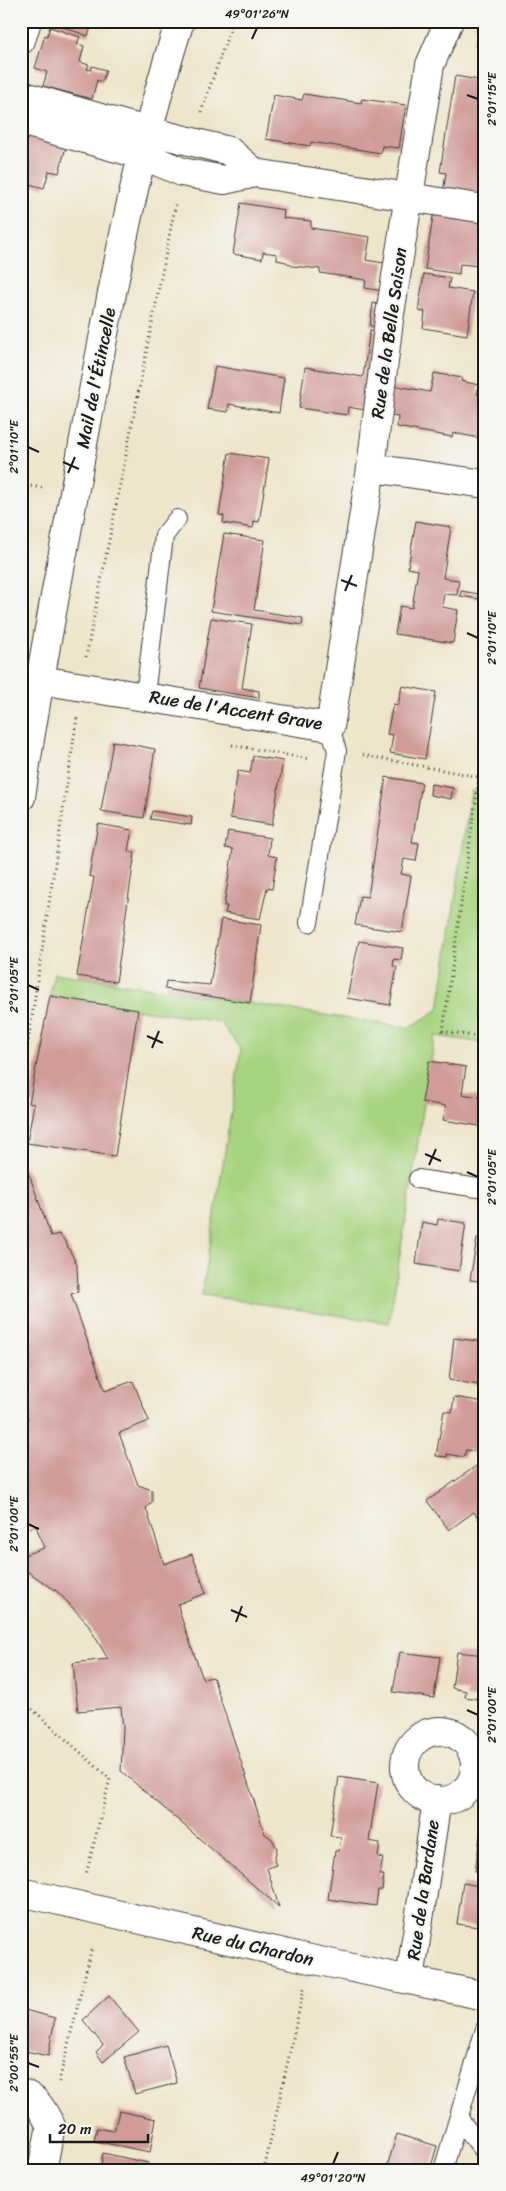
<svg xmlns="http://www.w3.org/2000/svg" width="506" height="2191" viewBox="0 0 506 2191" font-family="Sriracha,sans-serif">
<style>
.green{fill:#a7d480;stroke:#62784e}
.building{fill:#d09b98}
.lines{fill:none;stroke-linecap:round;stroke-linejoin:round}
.lane-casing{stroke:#3c3a36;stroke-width:20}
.street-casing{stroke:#3c3a36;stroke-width:30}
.path{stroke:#3c3a36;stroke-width:3;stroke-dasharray:1 4;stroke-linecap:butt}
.lane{stroke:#fff;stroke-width:18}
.street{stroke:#fff;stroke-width:28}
.ticks{fill:none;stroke:#1c1c1c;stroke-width:2}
.labels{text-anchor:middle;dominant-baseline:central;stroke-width:4.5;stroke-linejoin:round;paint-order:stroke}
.street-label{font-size:18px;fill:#1c1c1c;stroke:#f6f6f2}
.neatline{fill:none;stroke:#1c1c1c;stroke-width:2}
.ticks-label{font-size:12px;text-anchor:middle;fill:#1c1c1c}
</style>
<rect width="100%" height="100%" fill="#f6f6f2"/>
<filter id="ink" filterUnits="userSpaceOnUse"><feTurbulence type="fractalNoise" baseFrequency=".02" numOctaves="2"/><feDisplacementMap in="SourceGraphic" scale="10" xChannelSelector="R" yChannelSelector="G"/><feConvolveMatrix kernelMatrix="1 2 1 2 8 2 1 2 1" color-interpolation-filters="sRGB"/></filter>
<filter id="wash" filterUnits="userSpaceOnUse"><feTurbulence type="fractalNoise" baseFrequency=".0096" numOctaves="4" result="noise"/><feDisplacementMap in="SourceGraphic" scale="20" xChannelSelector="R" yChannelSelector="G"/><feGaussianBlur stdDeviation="1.12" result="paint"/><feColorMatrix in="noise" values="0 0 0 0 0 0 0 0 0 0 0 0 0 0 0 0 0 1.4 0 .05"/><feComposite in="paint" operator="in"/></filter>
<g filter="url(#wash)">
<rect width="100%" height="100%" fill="#eee5cb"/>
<path class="green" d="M471,791L485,793V1043L435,1036L389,1323L202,1295L241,1050L220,1022L50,996L54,973L409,1028L439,1009Z"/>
<g id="blocks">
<path class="building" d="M46,21H93L88,36Z
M477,21H485V50L475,46L482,28L475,25Z
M50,27L80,37L77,44L84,46L80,62L89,65L87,69L91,70L92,66L106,70L102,82L97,80L92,99L43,86L47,72L35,68L45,35L47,36Z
M455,76L485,81V199L443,192L446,173L440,172Z
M304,94L361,103L362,99L406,105L399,148L382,146L381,153L311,142L310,146L266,139L274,95L302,100Z
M29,133L67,143L59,173L49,171L44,188L21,182V146L25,147Z
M241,203L284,210L283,218L311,221V228L370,237L366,260L384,263L381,283H384L383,291L365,288L366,280L320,273V269L292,266L286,262L277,260V254L263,252L262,259L233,254Z
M434,210L485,218L479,266L460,264L459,274L425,269Z
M424,274L450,278L448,288L473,292L467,335L423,328L425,312L419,311V304Z
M373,303L381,305L377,327L370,326Z
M370,330L378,331L365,410L348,407L347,415L299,408L305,367L363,377Z
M215,366L284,378L279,413L229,404L228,412L207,409Z
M434,373L462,378L461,381L479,385L477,394L485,396V439L453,433L452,437L397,427L398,417L382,414L387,384L430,392Z
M229,453L269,459L259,522L254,521L253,528L223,523L224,516L219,515Z
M416,521L451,527L443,578L459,580L457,595L444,594L442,607L458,610L453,643L395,634L400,606L412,608L418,570L408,568Z
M224,534L265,540L254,610L303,618L302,625L211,611Z
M461,591L485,595V600L460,596Z
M211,618L252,624L242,688L259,691V698L199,688Z
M402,686L436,692L425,759L390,753L393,735L387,734L393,704L398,705Z
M113,741L155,749L144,818L101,811Z
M253,756L283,761L272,825L230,818L238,771L250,773Z
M386,777L422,783L412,842L419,843L416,861L404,859L401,874L411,876L402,932L355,925L360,896L368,897Z
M431,784L453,788L451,799L430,795Z
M152,811L192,817L191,825L150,819Z
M98,824L132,830L128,851L135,852L116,982L77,976L94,877L89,876Z
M228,831L270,838L268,855L277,857L272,889L267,888L260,919L225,913L227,906H224L233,849L225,848Z
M221,919L261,925L250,1003L165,989L166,981L210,985Z
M359,941L403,948L401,960L394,959L393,966L397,967L390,1005L347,998Z
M50,996L138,1010L115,1156L27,1143L34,1104L29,1103Z
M429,1061L466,1067L462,1094L485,1098V1127L443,1120L446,1106L422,1102Z
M25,1163L51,1236L59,1234L65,1241L77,1265L78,1292L71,1294L105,1391L133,1381L149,1421L119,1433L138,1485L152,1490V1502L146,1508L164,1564L192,1554L206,1593L178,1604L180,1614L203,1679L213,1677L265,1834L272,1839L277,1848L274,1860L276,1865L267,1868L279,1907L121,1771L123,1728L121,1707L78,1711L76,1694L73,1663L108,1659L87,1623L70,1605L58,1592L21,1567V1556L44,1548L36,1526L21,1531V1422L28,1420L21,1400V1183Z
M438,1219L466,1223L459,1271L416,1264L422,1222L437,1225Z
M477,1238L485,1239V1282L470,1280Z
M454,1338L485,1342V1386L449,1380Z
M454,1397L485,1402V1434L481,1433L478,1452L466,1450L464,1457L447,1454V1457L436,1456L444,1411L452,1412Z
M476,1466L485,1477V1521L481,1523L474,1512L449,1530L427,1501Z
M400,1652L440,1657L434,1698L393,1692Z
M457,1652L485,1655V1700L465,1697L466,1691L452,1688Z
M339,1777L378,1783L369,1841L380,1843L378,1857L383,1858L380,1875H384L382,1890H378L376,1906L328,1899L335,1851H339L341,1837L330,1836Z
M483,1816L485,1817V1873L475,1871Z
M463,1883L485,1887V1928L457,1924Z
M109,1996L139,2032L103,2062L96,2052L103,2045L83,2020Z
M21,2009L55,2018L48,2056L21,2050Z
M166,2045L177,2083L135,2094L124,2057Z
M119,2111L156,2119L150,2152L94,2141L97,2128L114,2131Z
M397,2134L437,2146L430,2170H386Z
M103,2153L148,2163L147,2170H100Z"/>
</g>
</g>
<g filter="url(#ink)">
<use href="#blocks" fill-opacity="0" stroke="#3c3a36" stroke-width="1"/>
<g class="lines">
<defs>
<path id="lane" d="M145,696L164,536L177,519
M309,923L337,751L330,727
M418,1179L485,1189
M459,2119L485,2152
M443,2170L485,2029"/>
<path id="street" d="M21,40L27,21
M21,95L121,124L229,151L255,173L224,180L182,172L142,155L21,121
M255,173L485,209
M371,468L389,320L430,65L449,21
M40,680L330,727L371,468L485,484
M21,797C38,679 62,562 83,444C110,302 135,159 180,21
M405 1766a35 35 0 1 1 70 0a35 35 0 1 1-70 0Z
M21,1892L310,1959L485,1996
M410,1979L437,1800
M21,2093C37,2097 44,2113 51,2126L42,2170"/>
</defs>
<use href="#lane" class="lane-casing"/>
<use href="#street" class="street-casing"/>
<path class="path" d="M201,112L233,21
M21,485L45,488
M86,657L176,202
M232,745L309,759
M363,755L485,778
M479,778L443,1031L485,1038
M479,785L485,794
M21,1090L77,717
M21,1699L110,1779L86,1875
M59,2082L92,1947
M264,2170L304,1988"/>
<use href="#lane" class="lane"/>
<use href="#street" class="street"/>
</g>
</g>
<path class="ticks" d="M252,39L257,28M467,95L478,99M28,447L39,452M63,462L79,469M68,473L75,457M341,580L357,586M345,591L352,575M467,633L478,638M28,985L39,990M147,1036L163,1043M152,1048L159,1031M425,1154L441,1161M429,1165L436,1149M467,1172L478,1177M28,1524L39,1529M231,1610L247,1617M236,1622L242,1606M467,1710L478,1715M28,2063L39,2067M333,2164L338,2152"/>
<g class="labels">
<g class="street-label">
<text transform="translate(389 333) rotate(-82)">Rue de la Belle Saison</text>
<text transform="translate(96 378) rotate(-79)">Mail de l'Étincelle</text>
<text transform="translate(236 710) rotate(9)">Rue de l'Accent Grave</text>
<text transform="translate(423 1890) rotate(-82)">Rue de la Bardane</text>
<text transform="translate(253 1946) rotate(13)">Rue du Chardon</text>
</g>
</g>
<rect width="506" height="2191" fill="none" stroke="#f6f6f2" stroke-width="55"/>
<path d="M50 2134v8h98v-8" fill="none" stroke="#1c1c1c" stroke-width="2.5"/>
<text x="58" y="2134" font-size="15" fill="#1c1c1c" stroke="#f6f6f2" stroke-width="4" paint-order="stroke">20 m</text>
<rect x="28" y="28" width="450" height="2136" class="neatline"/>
<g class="ticks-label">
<text x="257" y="18">49°01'26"N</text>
<text transform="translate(492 99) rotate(-90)" y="4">2°01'15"E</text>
<text transform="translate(14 447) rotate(-90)" y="4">2°01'10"E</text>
<text transform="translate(492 638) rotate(-90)" y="4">2°01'10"E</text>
<text transform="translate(14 985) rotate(-90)" y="4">2°01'05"E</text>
<text transform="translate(492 1177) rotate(-90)" y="4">2°01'05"E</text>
<text transform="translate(14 1524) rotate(-90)" y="4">2°01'00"E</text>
<text transform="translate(492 1715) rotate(-90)" y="4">2°01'00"E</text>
<text transform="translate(14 2063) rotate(-90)" y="4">2°00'55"E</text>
<text x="333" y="2182">49°01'20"N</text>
</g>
</svg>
